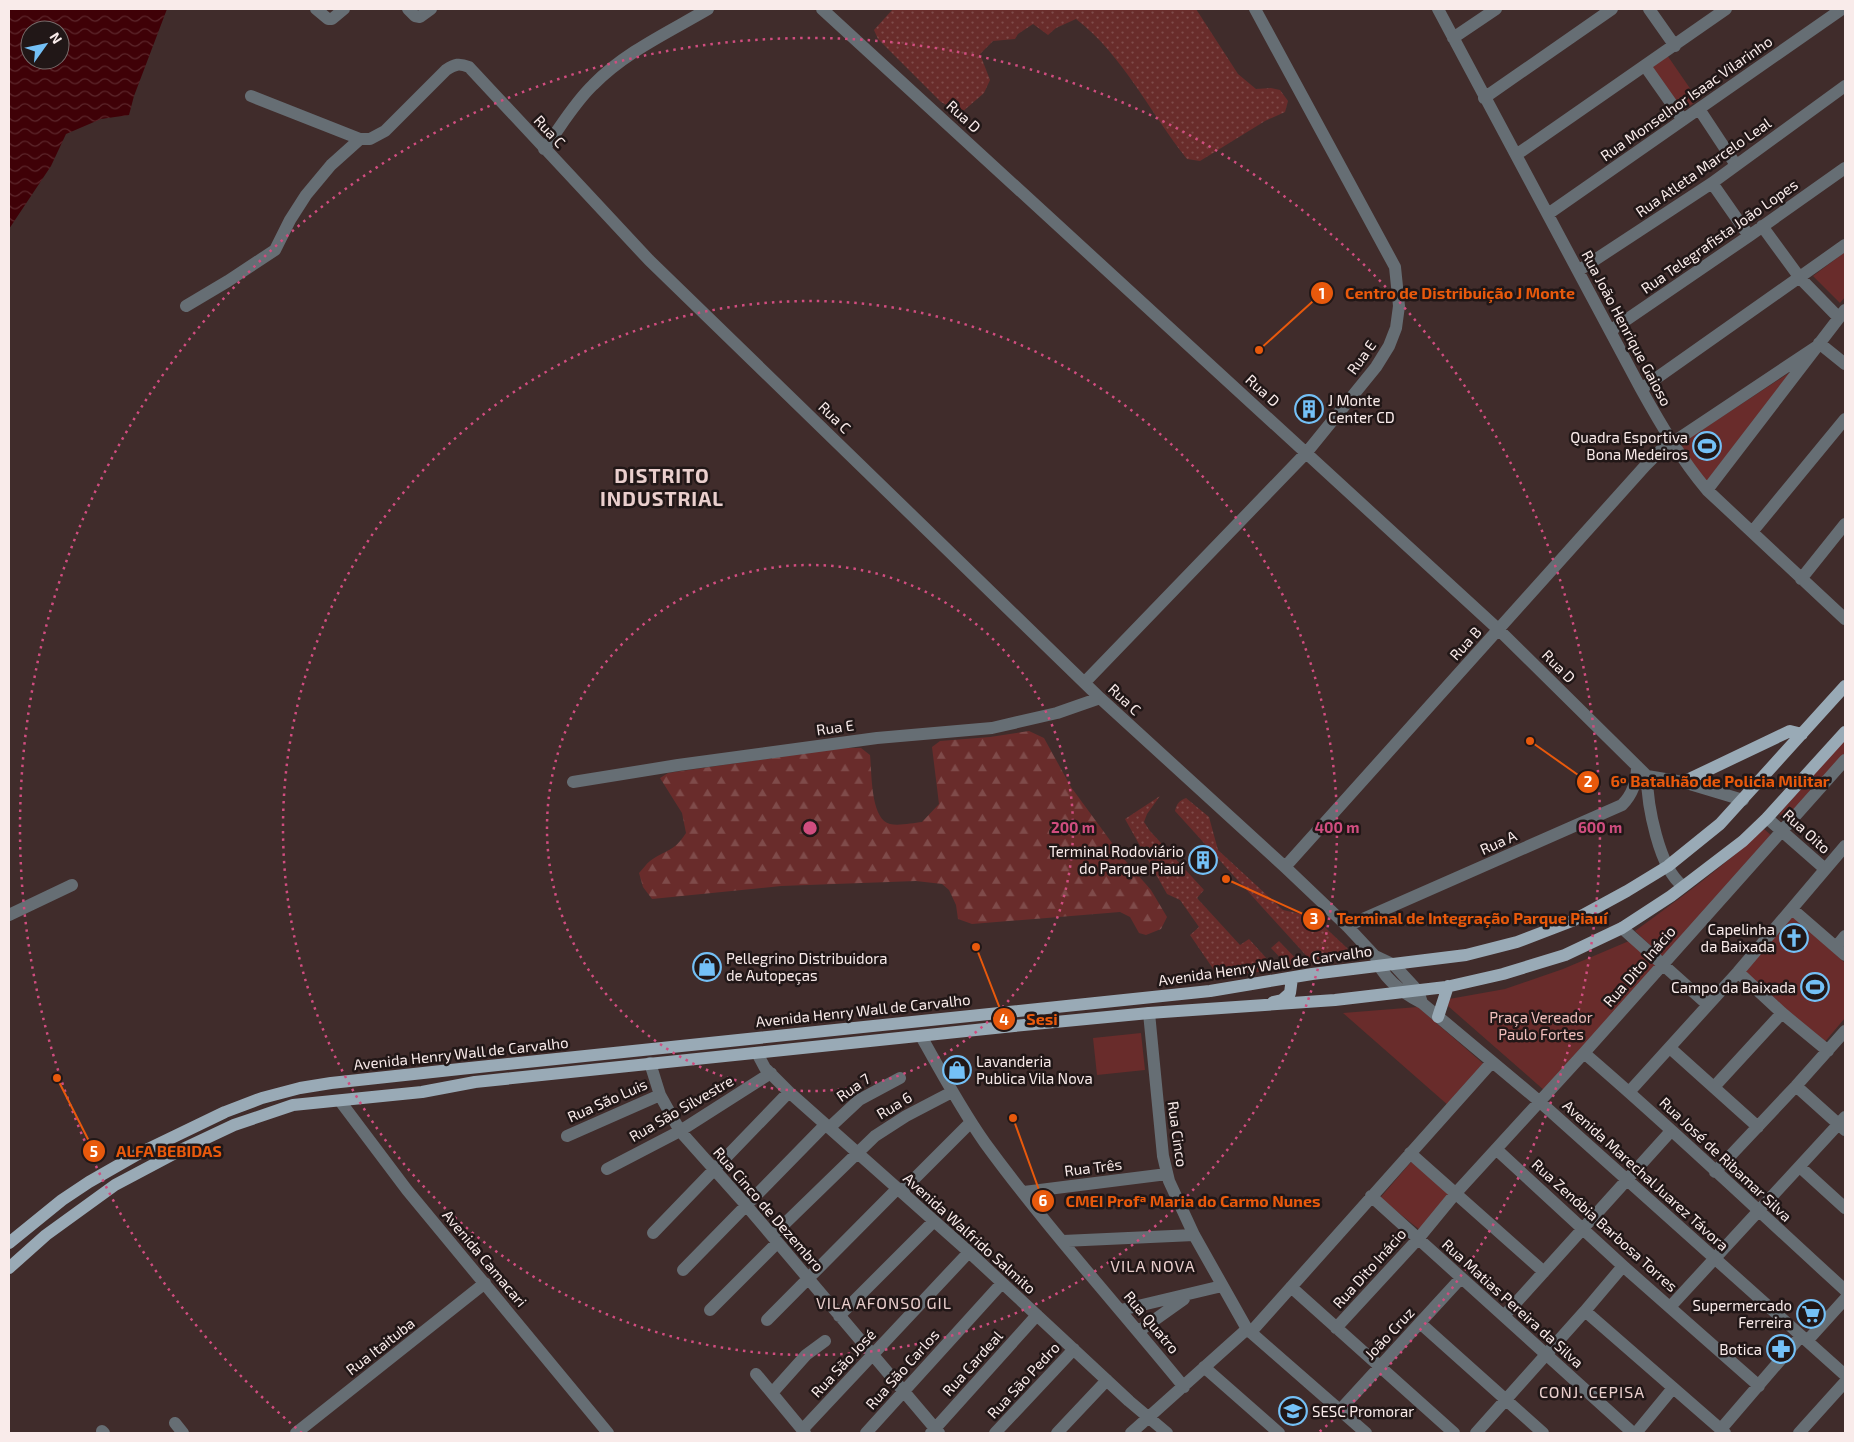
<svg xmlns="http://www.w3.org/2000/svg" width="1854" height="1442" viewBox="0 0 1854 1442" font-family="'Exo 2',sans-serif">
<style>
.grass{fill:url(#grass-dots)}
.forest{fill:url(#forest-firs)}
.green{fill:#692c2b}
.water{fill:url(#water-waves);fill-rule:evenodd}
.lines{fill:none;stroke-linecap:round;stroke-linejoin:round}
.minor{stroke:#666e74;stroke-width:12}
.major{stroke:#99aab6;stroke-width:12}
.ring{fill:none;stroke:#d04d7f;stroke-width:2.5;stroke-dasharray:2.5 5}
.labels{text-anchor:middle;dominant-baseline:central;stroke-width:5;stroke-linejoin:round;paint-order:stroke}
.street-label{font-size:15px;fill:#f9ebea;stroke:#211717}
.poi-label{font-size:15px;fill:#f9ebea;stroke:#211717;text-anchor:end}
.park-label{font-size:15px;fill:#f1bfbc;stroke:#211717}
.neighbourhood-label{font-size:16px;letter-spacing:1px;fill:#eacfcd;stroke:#211717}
.district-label{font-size:20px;font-weight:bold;letter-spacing:1px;fill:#eacfcd;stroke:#211717}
.centre{fill:#d04d7f;stroke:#211717;stroke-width:2.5}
.ring-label{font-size:15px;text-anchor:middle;font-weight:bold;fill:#d04d7f;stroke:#211717;stroke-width:5;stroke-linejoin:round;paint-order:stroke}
.leader{fill:none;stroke:#e8590c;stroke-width:2}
.callout-dot{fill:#e8590c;stroke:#211717;stroke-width:2}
.mark-label{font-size:15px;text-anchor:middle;font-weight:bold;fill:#fff}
.callout-label{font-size:16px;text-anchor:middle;font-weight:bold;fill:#e8590c;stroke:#211717;stroke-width:5;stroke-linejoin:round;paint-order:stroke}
</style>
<defs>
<pattern id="grass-dots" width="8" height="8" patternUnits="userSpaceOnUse" patternTransform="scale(1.25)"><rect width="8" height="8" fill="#692c2b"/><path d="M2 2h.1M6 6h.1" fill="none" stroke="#7f4b4a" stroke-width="1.8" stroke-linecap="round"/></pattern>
<pattern id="forest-firs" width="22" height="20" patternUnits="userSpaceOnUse" patternTransform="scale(1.25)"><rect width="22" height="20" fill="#692c2b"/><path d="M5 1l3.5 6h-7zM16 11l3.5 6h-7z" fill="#7f4b4a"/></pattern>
<pattern id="water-waves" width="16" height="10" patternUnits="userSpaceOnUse" patternTransform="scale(1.25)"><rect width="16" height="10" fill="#3f0107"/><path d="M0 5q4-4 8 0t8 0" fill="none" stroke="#5c262b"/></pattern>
</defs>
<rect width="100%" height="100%" fill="#402c2b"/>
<path class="grass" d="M893,9H1196L1238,74L1256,89L1271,88L1280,90L1288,101L1285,112L1265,121L1200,161L1187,159C1150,113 1123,55 1076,19L1056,28L1048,35L1033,24L1018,34L1015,39L993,41L980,54L990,80L984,93L961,113L941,102L878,39L874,30Z
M1160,796L1147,814L1144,822L1150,831L1204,890L1197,898L1240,945L1249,939L1277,970L1218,976L1190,935L1199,927L1180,900L1167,894L1125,819Z
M1186,798L1209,817L1218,850L1283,910L1314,917L1347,948L1351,956L1348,958L1312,962L1175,811C1177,803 1179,801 1186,798Z
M1279,941L1303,966L1289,967L1271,948Z"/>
<path class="forest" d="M1029,731L1044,738L1071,787L1123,858L1151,890L1167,917L1161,929L1146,935L1139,933L1130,917L1120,912L972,924L958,919L956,905L949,890L942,884L916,881L781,886L652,899L643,887L639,873C643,869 646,864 650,861C666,849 673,853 686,833L682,813L660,778L668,773L841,748H861L870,755C872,772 870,819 890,824C899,826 913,823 922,822L939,804L932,747L940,741L990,737Z"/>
<path class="green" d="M1667,55L1698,100L1680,113L1649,68Z
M1845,252V297L1840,303L1813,276Z
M1792,371L1706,482L1677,446Z
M1845,739V758L1787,822L1779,814Z
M1764,829L1772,836L1664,958L1635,931C1679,899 1724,866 1764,829Z
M1792,915L1845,963V1018L1823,1044L1742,972Z
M1629,941L1656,966L1545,1091L1448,1006L1449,999L1505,989L1563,969Z
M1418,1007L1486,1066L1449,1106L1343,1013Z
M1141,1033L1145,1070L1097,1075L1093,1038Z
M1412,1161L1450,1195L1420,1230L1380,1198Z"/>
<path class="water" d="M9,9H167L134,96L129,115L101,119L66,134L51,166L9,229ZM30,30H60V60H30Z"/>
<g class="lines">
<path class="minor" d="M316,9L328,19H332L344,9
M408,9L415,16L420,17L431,9
M822,9L1499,630L1647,776L1683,782L1743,800
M1438,9L1641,389C1661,425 1681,459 1707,490L1845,619
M1649,9L1675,46
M1453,38L1496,9
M1645,66L1683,120
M251,96L360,139H370L385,131L446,70C455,64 459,63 469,67L649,260L1100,698L1285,867L1347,926L1375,956L1394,965L1418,991L1422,1003
M1484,98L1612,9
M1699,109L1736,165
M544,149C560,128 574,103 593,85C625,52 669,32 708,9
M1516,155L1726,9
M1712,183L1749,236
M1548,214L1842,9
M1762,226L1800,278L1839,318
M1578,271L1712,183L1845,86
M186,306L228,281L275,250L290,220L306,195L331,165L360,139
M1610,331L1749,236L1845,168
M1819,343L1845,364
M1641,389L1845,245
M1707,490L1845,310
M1752,532L1845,419
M1801,579L1845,524
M1085,682L1307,452L1376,367L1389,346L1396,328L1399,306L1395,267L1255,9
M1647,776C1647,804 1659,869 1683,886
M573,782L678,765L877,738L992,728L1057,713L1100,698
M1767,818L1825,869
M1285,867L1645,466L1660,451L1816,347
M1792,909L1845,955
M9,915L72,885
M1347,926L1622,805C1633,794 1637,782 1637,766
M1622,928L1708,1005
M1836,947L1845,936
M1376,958C1383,979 1403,993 1422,1003L1539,1101L1845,1375
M1738,972L1782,1013L1828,1051
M1149,1013L1163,1156L1169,1181L1194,1235L1247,1329L1366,1433
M921,1036C941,1072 961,1109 985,1143C1047,1228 1118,1306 1184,1387
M1670,1048L1758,1127
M757,1053L765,1068L789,1092L969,1252L1129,1401L1167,1433
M1584,1053C1673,1129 1758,1211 1845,1290
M650,1063L660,1095L680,1131L746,1205L939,1433
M1796,1086L1845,1130
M1714,1087L1782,1013
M1630,1091L1738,972L1845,846
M340,1101L407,1190L608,1433
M829,1128L859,1100L900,1078
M567,1136L660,1095
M1496,1149L1623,1266L1759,1386
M1410,1153L1544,1272
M1800,1167L1845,1208
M607,1169L680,1131L771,1073
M1715,1172L1796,1086L1845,1031
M901,1192L971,1122
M1024,1192L1167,1174
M1371,1196L1633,1433
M653,1233L789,1092
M772,1236L875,1136L906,1116L952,1092
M1063,1241L1194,1235
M683,1270L825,1125
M1291,1287L1454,1433
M1670,1307L1845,1117
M710,1310L777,1243
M1121,1310L1222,1286
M1585,1311L1725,1433
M839,1316L934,1221
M1504,1316L1671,1131
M767,1320L897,1189
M1420,1323L1543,1433
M1336,1328L1418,1239L1455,1194L1584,1053L1845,760
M1139,1331L1184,1299
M1251,1332L1492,1062
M1807,1341L1845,1299
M1204,1367L1279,1433
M756,1374L805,1433
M772,1393L806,1355L825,1341
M1340,1410L1461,1278
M175,1423L183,1433
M1721,1429L1801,1336
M802,1430L969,1252
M102,1431L104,1433
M296,1433L485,1283
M866,1433L1002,1283
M931,1433L1037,1315
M995,1433L1074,1349
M1057,1433L1107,1380
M1131,1433L1247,1329
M1476,1433L1585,1311L1623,1266
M1636,1433L1673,1388
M1799,1433L1845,1382"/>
<path class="major" d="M1683,782L1790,731L1802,734
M1273,1002L1282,1000L1290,993L1292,978
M1438,1017L1448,986
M9,1243L62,1200L89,1182L138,1154L225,1112L262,1098L300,1088L331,1083L460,1069L1210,991L1312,974L1466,955L1517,942L1572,921L1627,891L1668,866L1720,824L1845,686
M9,1268L46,1235L115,1185L181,1150L234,1125L293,1105L422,1092L475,1082L1014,1026L1149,1013L1335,1000L1446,987L1503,974L1565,955L1622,928L1671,896L1743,841L1767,818L1845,732"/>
</g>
<g class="ring">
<circle cx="810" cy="828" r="263"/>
<circle cx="810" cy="828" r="527"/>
<path d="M302 1433A790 790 0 1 1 1318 1433"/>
</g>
<defs>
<symbol id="building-ring" viewBox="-11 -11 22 22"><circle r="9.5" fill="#211717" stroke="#74c0f6" stroke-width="1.5"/><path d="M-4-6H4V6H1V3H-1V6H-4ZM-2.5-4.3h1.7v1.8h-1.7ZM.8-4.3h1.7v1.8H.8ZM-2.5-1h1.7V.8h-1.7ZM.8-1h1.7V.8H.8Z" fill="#74c0f6"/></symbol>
<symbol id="stadium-ring" viewBox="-11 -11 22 22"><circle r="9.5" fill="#211717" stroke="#74c0f6" stroke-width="1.5"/><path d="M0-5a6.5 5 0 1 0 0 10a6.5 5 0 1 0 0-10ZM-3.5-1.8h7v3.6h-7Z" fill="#74c0f6"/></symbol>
<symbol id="church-ring" viewBox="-11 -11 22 22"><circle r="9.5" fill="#211717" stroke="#74c0f6" stroke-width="1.5"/><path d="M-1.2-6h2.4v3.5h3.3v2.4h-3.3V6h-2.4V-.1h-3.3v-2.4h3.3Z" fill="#74c0f6"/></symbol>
<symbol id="shop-ring" viewBox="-11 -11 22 22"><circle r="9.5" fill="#211717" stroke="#74c0f6" stroke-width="1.5"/><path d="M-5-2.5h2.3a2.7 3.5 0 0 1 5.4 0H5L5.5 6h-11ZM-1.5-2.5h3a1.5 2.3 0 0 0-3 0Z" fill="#74c0f6"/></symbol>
<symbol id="supermarket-ring" viewBox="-11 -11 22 22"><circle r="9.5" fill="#211717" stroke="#74c0f6" stroke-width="1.5"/><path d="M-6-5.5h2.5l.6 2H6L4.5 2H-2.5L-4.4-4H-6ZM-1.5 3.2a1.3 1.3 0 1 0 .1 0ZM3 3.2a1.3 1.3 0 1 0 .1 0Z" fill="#74c0f6"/></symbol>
<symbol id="pharmacy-ring" viewBox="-11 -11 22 22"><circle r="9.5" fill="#211717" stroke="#74c0f6" stroke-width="1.5"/><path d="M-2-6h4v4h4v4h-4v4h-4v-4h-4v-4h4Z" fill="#74c0f6"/></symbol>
<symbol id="university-ring" viewBox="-11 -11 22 22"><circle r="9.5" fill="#211717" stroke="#74c0f6" stroke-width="1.5"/><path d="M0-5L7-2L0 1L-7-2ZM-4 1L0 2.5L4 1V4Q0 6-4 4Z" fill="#74c0f6"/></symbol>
</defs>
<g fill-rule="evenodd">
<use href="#building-ring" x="1293" y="393" width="32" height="32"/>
<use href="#stadium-ring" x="1691" y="430" width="32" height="32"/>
<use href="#building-ring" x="1187" y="844" width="32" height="32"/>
<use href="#church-ring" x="1778" y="922" width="32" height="32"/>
<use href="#shop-ring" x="691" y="951" width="32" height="32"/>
<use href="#stadium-ring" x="1799" y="971" width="32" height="32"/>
<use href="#shop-ring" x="941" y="1054" width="32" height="32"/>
<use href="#supermarket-ring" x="1795" y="1298" width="32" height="32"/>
<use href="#pharmacy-ring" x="1765" y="1333" width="32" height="32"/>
<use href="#university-ring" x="1277" y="1395" width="32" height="32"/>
</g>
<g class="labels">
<g class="street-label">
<text transform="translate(1686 98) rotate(-35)">Rua Monselhor Isaac Vilarinho</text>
<text transform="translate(964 116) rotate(42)">Rua D</text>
<text transform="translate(550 131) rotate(47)">Rua C</text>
<text transform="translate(1703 167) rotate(-35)">Rua Atleta Marcelo Leal</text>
<text transform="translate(1719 236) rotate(-35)">Rua Telegrafista João Lopes</text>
<text transform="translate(1627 328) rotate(62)">Rua João Henrique Gaioso</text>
<text transform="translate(1361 357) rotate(-54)">Rua E</text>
<text transform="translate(1263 390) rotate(42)">Rua D</text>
<text transform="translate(835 417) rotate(44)">Rua C</text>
<text transform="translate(1465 643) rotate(-48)">Rua B</text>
<text transform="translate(1559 666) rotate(45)">Rua D</text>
<text transform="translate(1125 699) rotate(43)">Rua C</text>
<text transform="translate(835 727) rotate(-8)">Rua E</text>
<text transform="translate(1807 831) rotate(42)">Rua Oito</text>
<text transform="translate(1498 842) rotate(-24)">Rua A</text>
<text transform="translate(1265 965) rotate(-8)">Avenida Henry Wall de Carvalho</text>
<text transform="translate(1639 966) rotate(-49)">Rua Dito Inácio</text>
<text transform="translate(863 1010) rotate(-6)">Avenida Henry Wall de Carvalho</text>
<text transform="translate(461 1053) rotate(-6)">Avenida Henry Wall de Carvalho</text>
<text transform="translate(853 1087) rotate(-35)">Rua 7</text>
<text transform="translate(607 1100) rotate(-24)">Rua São Luis</text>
<text transform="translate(894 1105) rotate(-31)">Rua 6</text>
<text transform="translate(681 1108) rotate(-30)">Rua São Silvestre</text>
<text transform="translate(1178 1134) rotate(82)">Rua Cinco</text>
<text transform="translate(1726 1159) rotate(43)">Rua José de Ribamar Silva</text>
<text transform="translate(1093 1167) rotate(-7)">Rua Três</text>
<text transform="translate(1646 1175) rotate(42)">Avenida Marechal Juarez Távora</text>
<text transform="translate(769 1209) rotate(49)">Rua Cinco de Dezembro</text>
<text transform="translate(1605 1225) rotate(42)">Rua Zenóbia Barbosa Torres</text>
<text transform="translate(970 1233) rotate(42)">Avenida Walfrido Salmito</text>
<text transform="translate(485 1258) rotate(50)">Avenida Camacari</text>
<text transform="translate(1369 1268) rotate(-48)">Rua Dito Inácio</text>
<text transform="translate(1513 1303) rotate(42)">Rua Matias Pereira da Silva</text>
<text transform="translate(1152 1322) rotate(50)">Rua Quatro</text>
<text transform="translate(1389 1333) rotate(-47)">João Cruz</text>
<text transform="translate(380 1346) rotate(-38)">Rua Itaituba</text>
<text transform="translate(843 1363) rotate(-47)">Rua São José</text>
<text transform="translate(972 1363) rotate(-48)">Rua Cardeal</text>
<text transform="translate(902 1369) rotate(-48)">Rua São Carlos</text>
<text transform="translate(1023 1380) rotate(-47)">Rua São Pedro</text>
</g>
<g class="poi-label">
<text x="1328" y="400" text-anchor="start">J Monte<tspan x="1328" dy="17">Center CD</tspan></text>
<text x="1688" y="437">Quadra Esportiva<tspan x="1688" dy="17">Bona Medeiros</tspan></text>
<text x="1184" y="851">Terminal Rodoviário<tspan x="1184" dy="17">do Parque Piauí</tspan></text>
<text x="1775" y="929">Capelinha<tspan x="1775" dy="17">da Baixada</tspan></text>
<text x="726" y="958" text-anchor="start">Pellegrino Distribuidora<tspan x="726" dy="17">de Autopeças</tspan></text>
<text x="1796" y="987">Campo da Baixada</text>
<text x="976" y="1061" text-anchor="start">Lavanderia<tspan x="976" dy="17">Publica Vila Nova</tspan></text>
<text x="1792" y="1305">Supermercado<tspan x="1792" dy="17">Ferreira</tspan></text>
<text x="1762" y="1349">Botica</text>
<text x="1312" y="1411" text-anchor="start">SESC Promorar</text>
</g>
<g class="park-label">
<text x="1541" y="1017">Praça Vereador<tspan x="1541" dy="17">Paulo Fortes</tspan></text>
</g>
<g class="neighbourhood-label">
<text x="1153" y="1265">VILA NOVA</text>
<text x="884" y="1302">VILA AFONSO GIL</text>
<text x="1592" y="1391">CONJ. CEPISA</text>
</g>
<g class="district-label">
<text x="662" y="475">DISTRITO<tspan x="662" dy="23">INDUSTRIAL</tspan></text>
</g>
</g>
<circle cx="810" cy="828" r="8" class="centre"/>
<g class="ring-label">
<text x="1073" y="833">200 m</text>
<text x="1337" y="833">400 m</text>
<text x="1600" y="833">600 m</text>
</g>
<path class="leader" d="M1259 350L1322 293M1530 741L1588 782M1226 879L1314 919M976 947L1004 1019M57 1078L94 1151M1013 1118L1043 1201"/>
<g class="callout-dot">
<circle cx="1259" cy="350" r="5"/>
<circle cx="1530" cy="741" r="5"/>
<circle cx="1226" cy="879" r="5"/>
<circle cx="976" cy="947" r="5"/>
<circle cx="57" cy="1078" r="5"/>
<circle cx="1013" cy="1118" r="5"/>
<circle cx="1322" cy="293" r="12"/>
<circle cx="1588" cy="782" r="12"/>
<circle cx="1314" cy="919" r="12"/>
<circle cx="1004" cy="1019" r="12"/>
<circle cx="94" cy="1151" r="12"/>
<circle cx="1043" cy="1201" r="12"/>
</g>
<g class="mark-label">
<text x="1322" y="299">1</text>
<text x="1588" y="787">2</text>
<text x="1314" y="924">3</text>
<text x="1004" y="1025">4</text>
<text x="94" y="1157">5</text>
<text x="1043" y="1206">6</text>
</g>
<g class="callout-label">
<text x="1460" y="299">Centro de Distribuição J Monte</text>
<text x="1720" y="787">6º Batalhão de Policia Militar</text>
<text x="1472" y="924">Terminal de Integração Parque Piauí</text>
<text x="1042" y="1025">Sesi</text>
<text x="169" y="1157">ALFA BEBIDAS</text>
<text x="1193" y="1207">CMEI Profª Maria do Carmo Nunes</text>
</g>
<rect width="1854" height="1442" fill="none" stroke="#f9ebea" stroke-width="20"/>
<g transform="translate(45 45) rotate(57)"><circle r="24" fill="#211717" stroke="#776c6b"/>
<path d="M0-4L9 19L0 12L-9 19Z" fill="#74c0f6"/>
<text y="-8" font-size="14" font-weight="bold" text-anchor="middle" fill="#f9ebea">N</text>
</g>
</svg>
